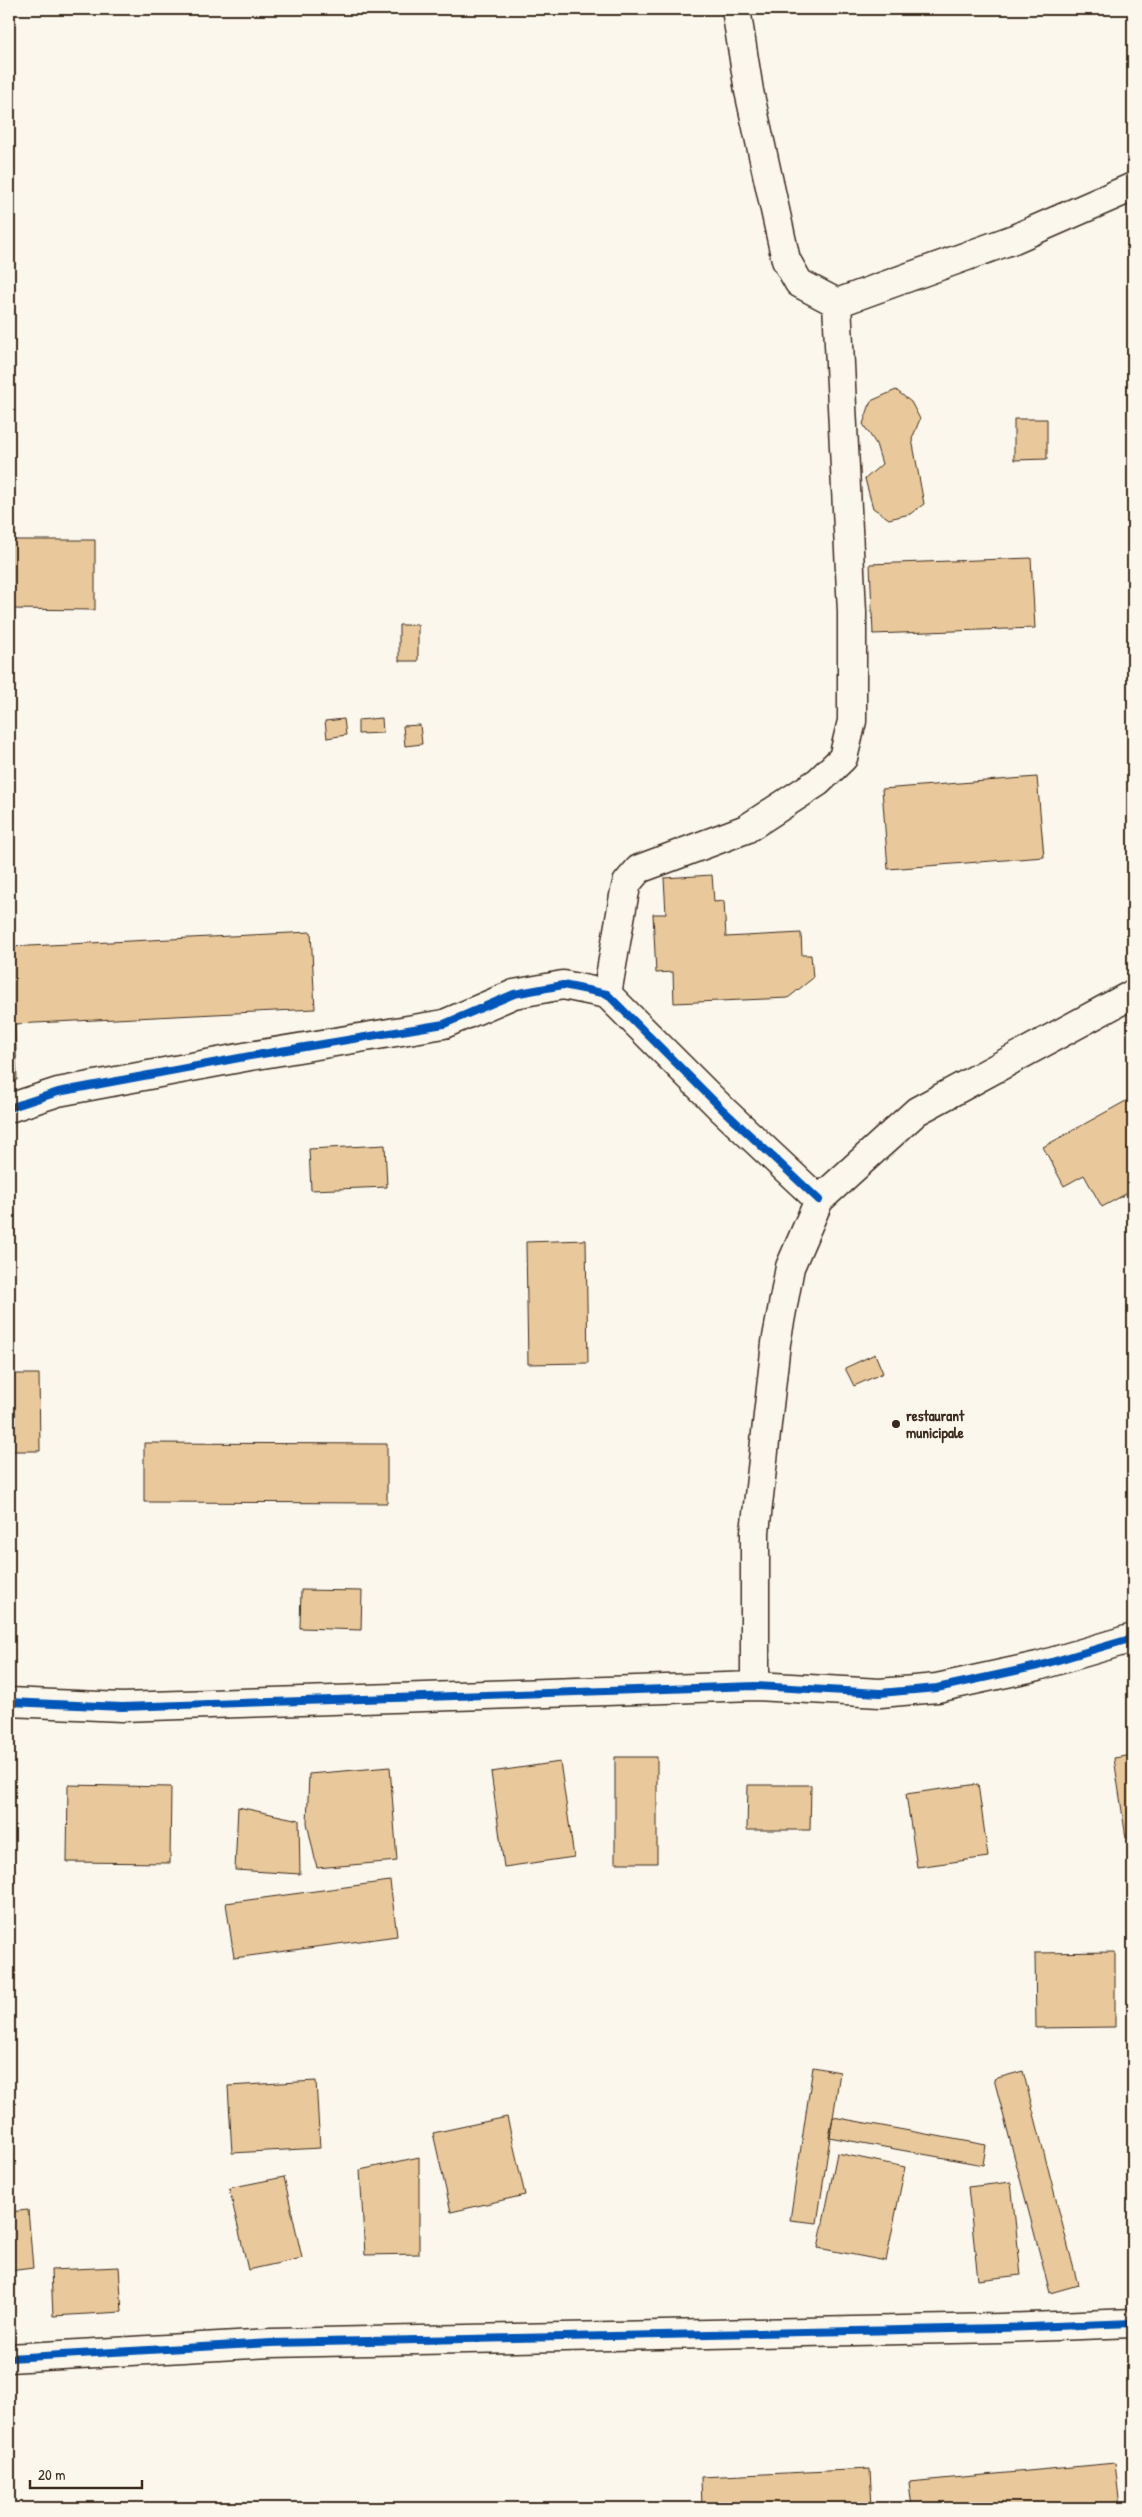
<svg xmlns="http://www.w3.org/2000/svg" width="1142" height="2517" viewBox="0 0 1142 2517" font-family="'Patrick Hand',sans-serif">
<style>
.building{fill:#e9c99b;stroke:#3b2a1e}
.lines{fill:none;stroke-linecap:round;stroke-linejoin:round}
.street-casing{stroke:#3b2a1e;stroke-width:31}
.street{stroke:#fbf7ec;stroke-width:28}
.cycleway-casing{stroke:#fbf7ec;stroke-width:11}
.cycleway{stroke:#0057b8;stroke-width:8}
.poi-dot{fill:#3b2a1e;stroke:#fbf7ec;stroke-width:2}
.labels{text-anchor:middle;dominant-baseline:central;stroke-width:4;stroke-linejoin:round;paint-order:stroke}
.poi-label{font-size:15px;font-weight:bold;fill:#3b2a1e;stroke:#fbf7ec;text-anchor:start}
</style>
<rect width="100%" height="100%" fill="#fbf7ec"/>
<filter id="ink" filterUnits="userSpaceOnUse"><feTurbulence type="fractalNoise" baseFrequency=".02" numOctaves="2"/><feDisplacementMap in="SourceGraphic" scale="10" xChannelSelector="R" yChannelSelector="G"/><feConvolveMatrix kernelMatrix="1 2 1 2 8 2 1 2 1" color-interpolation-filters="sRGB"/></filter>
<g filter="url(#ink)">
<path class="building" d="M896,390L911,402L920,419L912,439L924,504L910,514L889,519L873,508L865,479L882,464L876,444L863,424L871,401Z
M1014,419H1047V459L1014,460Z
M9,540H95V610L9,609Z
M1031,558L1035,628L873,634L870,564Z
M399,625H418V661H399Z
M382,718L383,733L358,734V720Z
M344,719L346,735L327,738L325,721Z
M420,725L422,744L405,746L403,726Z
M1037,777L1044,857L888,869L882,789Z
M712,875L714,902L724,901L726,937L801,933L802,955H811L813,978L788,998L674,1003L673,972L656,973L653,914H666L664,878Z
M311,932L315,1009L15,1024L17,1080H9V947Z
M1133,1097V1190L1102,1207L1084,1175L1064,1186L1043,1147Z
M385,1145L387,1187L311,1190L309,1149Z
M586,1240L588,1363L528,1364L526,1242Z
M875,1354L883,1373L854,1386L845,1368Z
M9,1374H39L40,1451H9Z
M144,1443L387,1444V1503L144,1502Z
M301,1590L362,1591L361,1630L300,1628Z
M1133,1755V1837L1126,1838L1114,1758Z
M615,1757H657V1863H615Z
M560,1762L574,1857L504,1867L491,1772Z
M390,1767L397,1861L317,1868L307,1823L309,1774Z
M978,1784L988,1857L917,1867L906,1794Z
M68,1785L171,1787L170,1863L67,1862Z
M748,1785H811L810,1830H747Z
M238,1807L299,1820L300,1874L235,1870Z
M390,1881L397,1936L234,1958L226,1903Z
M1115,1952V2027L1036,2028L1035,1953Z
M1130,1957H1133V1985H1132Z
M813,2067L840,2072L817,2223L790,2220Z
M1023,2071L1078,2285L1050,2293L994,2079Z
M316,2081L320,2148L232,2153L228,2086Z
M507,2117L525,2195L451,2212L433,2133Z
M833,2117L986,2145L983,2165L829,2137Z
M837,2153L905,2167L886,2261L818,2248Z
M419,2157V2254L365,2255L360,2170Z
M284,2177L302,2258L248,2270L229,2188Z
M1011,2182L1021,2275L978,2280L968,2187Z
M28,2210L33,2268L9,2271V2212Z
M119,2267L122,2312L53,2316L51,2270Z
M1115,2463L1120,2508H912L909,2482Z
M870,2469L872,2508H702L701,2477Z"/>
<g class="lines">
<defs>
<path id="street" d="M736,9L749,91L786,260L799,283L837,303L1014,239L1133,187
M607,994L624,896L627,883L639,869L746,829L818,782L843,758L852,721V612L837,303
M9,1108L58,1092L250,1056L444,1024L514,994L563,985L607,994L723,1110L819,1200
M755,1686V1532L776,1343L790,1267L819,1200L917,1111L1133,994
M9,1702L122,1707L755,1686L880,1693L937,1688L1038,1666L1133,1638
M9,2358L271,2343L1001,2328L1133,2323"/>
</defs>
<use href="#street" class="street-casing"/>
<use href="#street" class="street"/>
<defs>
<path id="cycleway" d="M9,1108L58,1092L250,1056L444,1024L514,994L563,985L607,994L723,1110L819,1200
M9,1702L122,1707L755,1686L880,1693L937,1688L1038,1666L1133,1638
M9,2358L271,2343L1001,2328L1133,2323"/>
</defs>
<use href="#cycleway" class="cycleway-casing"/>
<use href="#cycleway" class="cycleway"/>
</g>
</g>
<circle class="poi-dot" cx="896" cy="1424" r="5"/>
<g class="labels">
<g class="poi-label">
<text x="906" y="1415">restaurant<tspan x="906" dy="17">municipale</tspan></text>
</g>
</g>
<rect width="1142" height="2517" fill="none" stroke="#fbf7ec" stroke-width="30"/>
<rect x="15" y="15" width="1112" height="2487" fill="none" stroke="#3b2a1e" stroke-width="2" filter="url(#ink)"/>
<path d="M30 2480v8h112v-8" fill="none" stroke="#3b2a1e" stroke-width="2.5"/>
<text x="38" y="2480" font-size="15" fill="#3b2a1e" stroke="#fbf7ec" stroke-width="4" paint-order="stroke">20 m</text>
</svg>
